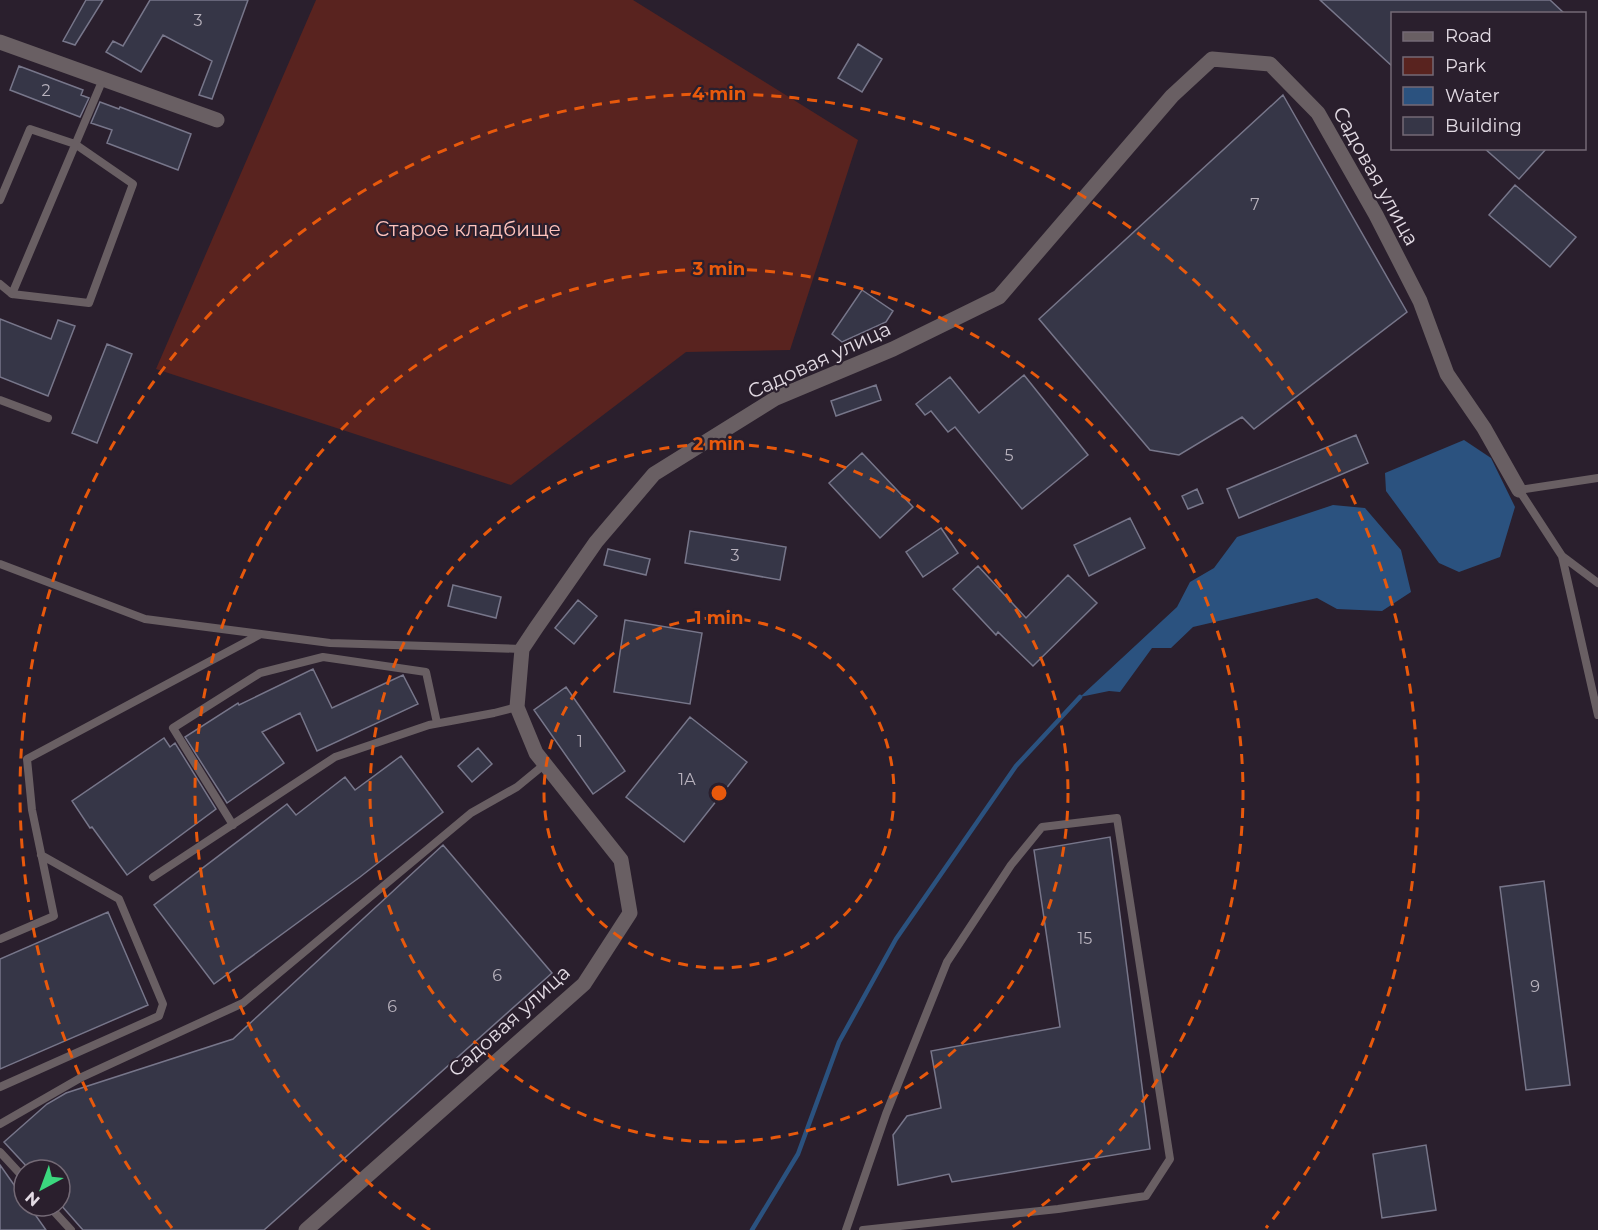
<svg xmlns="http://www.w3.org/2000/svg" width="1598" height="1230" viewBox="0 0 1598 1230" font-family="Montserrat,sans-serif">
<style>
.green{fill:#59231f}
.water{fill:#2b527f}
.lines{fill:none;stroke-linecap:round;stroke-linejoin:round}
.stream{stroke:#2b527f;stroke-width:4.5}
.building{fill:#363647;stroke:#77768a;stroke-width:1.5}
.service{stroke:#695f63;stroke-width:8}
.minor{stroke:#695f63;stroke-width:15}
.ring{fill:none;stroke:#e8590c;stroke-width:3;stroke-dasharray:10 8}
.labels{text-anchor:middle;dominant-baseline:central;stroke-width:4.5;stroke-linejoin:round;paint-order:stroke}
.number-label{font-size:16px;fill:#b8b2bd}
.street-label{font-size:20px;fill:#e3dbe4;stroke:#2a1f2d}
.park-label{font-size:20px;fill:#fec2bb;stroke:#2a1f2d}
.centre{fill:#e8590c;stroke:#2a1f2d;stroke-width:3}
.ring-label{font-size:18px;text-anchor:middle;font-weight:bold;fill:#e8590c;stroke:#2a1f2d;stroke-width:4.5;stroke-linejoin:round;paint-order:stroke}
</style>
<rect width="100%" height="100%" fill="#2a1f2d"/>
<path class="green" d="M316,0H633L858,140L790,350L686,352L511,485L156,369Z"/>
<path class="water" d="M1464,440L1491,458L1515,507L1500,557L1459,572L1439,563L1386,491L1385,473Z
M1333,505L1365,508L1401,550L1411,592L1382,611L1337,609L1317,598L1193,627L1171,648H1152L1120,692L1109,691L1080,697L1177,607L1190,582L1214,568L1237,537Z"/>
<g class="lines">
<path class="stream" d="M752,1230L798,1154L839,1042L896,939L1016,766L1080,697"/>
</g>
<path class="building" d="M86,0H103L75,45L63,41Z
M150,0H248L212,99L199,95L212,61L163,35L141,72L106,52L113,41L123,46Z
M1320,0H1550L1565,14H1392V66Z
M858,44L882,59L862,92L838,78Z
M19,66L83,90L81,95L89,98L80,117L10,90Z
M1283,95L1407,312L1254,429L1242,417L1179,455L1150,450L1039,319Z
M100,102L119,109L120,107L191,134L178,170L107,143L112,130L91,123Z
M1484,148H1547L1519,179Z
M1515,185L1576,237L1550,267L1489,215Z
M862,290L893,311L886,322L842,342L832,334Z
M0,319L51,339L58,320L75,326L48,396L0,377Z
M107,344L132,354L97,443L72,433Z
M1024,375L1088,455L1022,509L955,427L948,432L931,411L925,415L916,404L950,377L979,413Z
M876,385L881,400L836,416L831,401Z
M1356,435L1368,463L1239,518L1227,489Z
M862,453L913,507L880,538L829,483Z
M1197,489L1203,503L1188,509L1182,496Z
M1130,518L1145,548L1089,576L1074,545Z
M941,528L958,553L923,577L906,552Z
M690,531L786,547L780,580L685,563Z
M608,549L650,559L646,575L604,565Z
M978,566L1026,618L1068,575L1097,603L1033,666L998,632L996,635L953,589Z
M453,585L501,597L496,618L448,606Z
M578,600L597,616L574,644L555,628Z
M625,620L702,633L690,704L614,692Z
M313,669L332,708L403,675L418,704L317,751L300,713L262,732L284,763L227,803L185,737L238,703L239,705Z
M566,687L625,771L593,794L534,710Z
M690,717L747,762L684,842L626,797Z
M164,738L170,747L175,743L216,809L127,875L92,827L90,828L72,801Z
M478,748L492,764L472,782L458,766Z
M401,756L443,812L360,877L214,984L154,905L287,804L296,815L345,777L355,790Z
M1110,837L1150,1149L952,1182L949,1174L898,1185L893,1135L907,1116L941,1108L931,1051L1060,1027L1034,850Z
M443,845L552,973L264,1230H83L60,1204V1170H30L4,1142L47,1104L66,1093L233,1039Z
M1544,881L1570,1085L1526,1090L1500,887Z
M108,912L148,1005L0,1069V959Z
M1426,1145L1436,1210L1382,1218L1373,1154Z
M0,1165L24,1199V1206H29L46,1230H0Z"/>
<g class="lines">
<path class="service" d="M0,200L30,129L75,144L133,184L89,303L12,294L0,284
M12,294L103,79
M0,400L48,418
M1598,478L1519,490L1562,556L1598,583
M1562,556L1598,715
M0,564L145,619L330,643L522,649
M233,825L173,728L260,673L323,657L426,672L437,723
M153,877L335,757L429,725L494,713L517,707
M0,939L54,916L32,810L27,759L259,635
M0,1087L159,1016L163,1004L119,899L41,855
M0,1124L82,1077L243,1003L471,813L517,787L545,764
M0,1152L24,1178
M49,1206L71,1230
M846,1230L886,1114L947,962L1011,865L1042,827L1117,818L1170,1159L1146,1196L1058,1209L863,1230"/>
<path class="minor" d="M0,42L217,120
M306,1230L584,984L630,913L621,860L536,753L517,707L522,649L536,628L596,542L654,474L776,398L893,349L999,297L1172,96L1212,59L1270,64L1318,113L1376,215L1420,301L1447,374L1484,428L1519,490"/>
</g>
<g class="ring">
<circle cx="719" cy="793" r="175"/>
<circle cx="719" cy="793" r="349"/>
<path d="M430 1230A524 524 0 1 1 1008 1230"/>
<path d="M172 1228A699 699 0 1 1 1266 1228"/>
</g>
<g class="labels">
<g class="number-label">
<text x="198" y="20">3</text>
<text x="46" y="90">2</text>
<text x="1255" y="204">7</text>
<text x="1009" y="455">5</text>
<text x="735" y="555">3</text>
<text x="580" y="741">1</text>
<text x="687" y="779">1А</text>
<text x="1085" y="938">15</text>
<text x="497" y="975">6</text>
<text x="1535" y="986">9</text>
<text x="392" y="1006">6</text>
</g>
<g class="street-label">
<text transform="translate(1376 176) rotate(61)">Садовая улица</text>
<text transform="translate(819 360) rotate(-25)">Садовая улица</text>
<text transform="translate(509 1021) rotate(-42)">Садовая улица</text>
</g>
<g class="park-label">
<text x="468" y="229">Старое кладбище</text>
</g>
</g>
<circle cx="719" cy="793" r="9" class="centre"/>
<g class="ring-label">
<text x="719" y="100">4 min</text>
<text x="719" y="275">3 min</text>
<text x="719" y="450">2 min</text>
<text x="719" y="624">1 min</text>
</g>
<rect x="1391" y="12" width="195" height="138" fill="#2a1f2d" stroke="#746a76" stroke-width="1.5"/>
<rect x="1403" y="32" width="30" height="9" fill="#695f63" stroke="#746a76" stroke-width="1.5"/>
<text x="1445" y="42" font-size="18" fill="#e3dbe4">Road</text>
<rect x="1403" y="57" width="30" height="18" fill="#59231f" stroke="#746a76" stroke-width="1.5"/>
<text x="1445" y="72" font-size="18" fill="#e3dbe4">Park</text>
<rect x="1403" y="87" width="30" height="18" fill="#2b527f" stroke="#746a76" stroke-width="1.5"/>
<text x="1445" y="102" font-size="18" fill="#e3dbe4">Water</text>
<rect x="1403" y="117" width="30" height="18" fill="#363647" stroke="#746a76" stroke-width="1.5"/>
<text x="1445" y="132" font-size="18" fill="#e3dbe4">Building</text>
<g transform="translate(42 1188) rotate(221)"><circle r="28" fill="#2a1f2d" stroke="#746a76" stroke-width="1.5"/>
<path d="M0-4.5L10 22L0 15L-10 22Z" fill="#3bd77e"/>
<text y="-9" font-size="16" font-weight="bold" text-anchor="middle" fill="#e3dbe4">N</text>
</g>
</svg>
